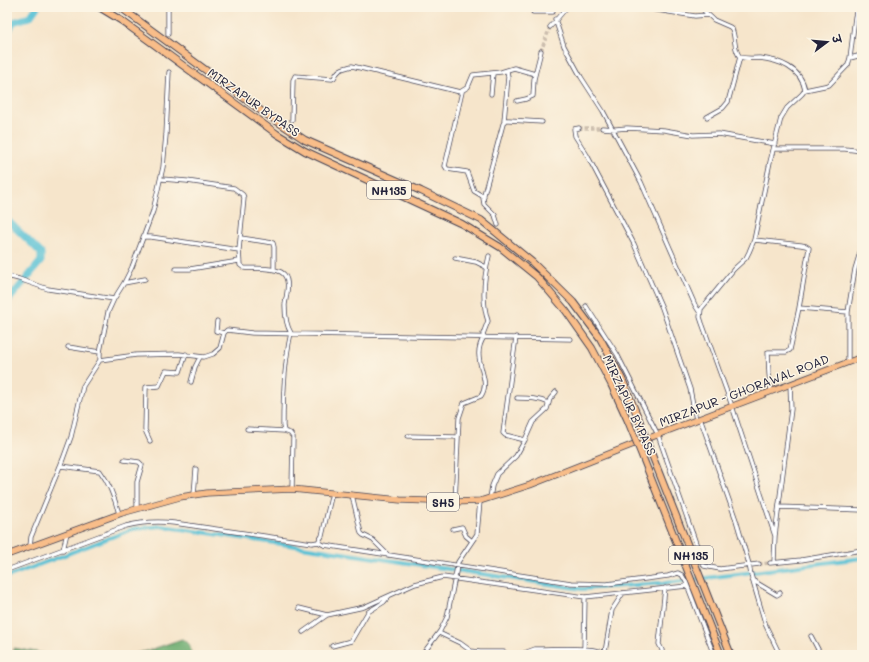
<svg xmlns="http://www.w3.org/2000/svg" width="869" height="662" viewBox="0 0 869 662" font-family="Mali,'Playpen Sans Deva',sans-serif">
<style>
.forest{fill:#6cac6f;stroke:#476755}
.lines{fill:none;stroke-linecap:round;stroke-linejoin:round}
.canal{stroke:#58c1d5;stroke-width:4}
.river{stroke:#58c1d5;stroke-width:7}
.minor-tunnel{stroke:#ccbeae;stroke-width:3.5;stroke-dasharray:3.5 2;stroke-linecap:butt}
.minor-casing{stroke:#423f51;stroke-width:5}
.primary-casing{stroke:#423f51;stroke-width:7}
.trunk-casing{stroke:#423f51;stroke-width:8}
.minor{stroke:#fff;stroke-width:3.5}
.primary{stroke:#f8bd89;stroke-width:5.5}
.trunk{stroke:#f8bd89;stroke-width:6}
.trunk-bridge-casing{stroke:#423f51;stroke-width:8;stroke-linecap:butt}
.trunk-bridge{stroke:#f8bd89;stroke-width:6}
.labels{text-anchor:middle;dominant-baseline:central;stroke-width:3;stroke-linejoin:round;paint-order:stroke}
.shield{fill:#fcf5e5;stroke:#63616e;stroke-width:1}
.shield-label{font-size:11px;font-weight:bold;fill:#22223b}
.street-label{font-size:12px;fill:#22223b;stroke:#fcf5e5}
</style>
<rect width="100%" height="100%" fill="#fcf5e5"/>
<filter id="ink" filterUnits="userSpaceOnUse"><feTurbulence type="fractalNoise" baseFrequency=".025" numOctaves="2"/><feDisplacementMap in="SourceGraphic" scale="8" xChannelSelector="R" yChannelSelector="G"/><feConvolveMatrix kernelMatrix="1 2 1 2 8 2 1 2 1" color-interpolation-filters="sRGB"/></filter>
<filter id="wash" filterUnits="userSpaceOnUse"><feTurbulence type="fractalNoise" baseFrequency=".012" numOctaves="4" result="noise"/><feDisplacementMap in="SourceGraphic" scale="16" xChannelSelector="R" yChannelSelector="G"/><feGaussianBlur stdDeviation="0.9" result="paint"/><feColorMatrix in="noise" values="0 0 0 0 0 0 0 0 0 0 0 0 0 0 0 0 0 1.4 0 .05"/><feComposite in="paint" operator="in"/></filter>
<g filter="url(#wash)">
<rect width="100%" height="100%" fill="#f6e5cb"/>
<path class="forest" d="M182,639L189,644L192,655H127L147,651Z
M14,648L53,655H12Z"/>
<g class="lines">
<path class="canal" d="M7,577L133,529L161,526L582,589L675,582L862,558"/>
<path class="river" d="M7,35L13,22L30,17L37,7
M7,220L31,243L41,253V261L7,302"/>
</g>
</g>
<g filter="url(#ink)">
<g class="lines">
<path class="minor-tunnel" d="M541,51L550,27
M579,128H602
M759,564L770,563"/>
<defs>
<path id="minor" d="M637,7L695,16L708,15
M700,7L714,20L730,27L732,29C736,38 733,49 740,57C746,59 752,58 759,58C779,60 801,68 805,90L802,94L787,108L781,118L770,162L754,240L749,252L746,258L734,269L701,309L700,317L702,323L732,406L775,536
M533,12H553
M555,19L564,46L581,77L603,111L641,182L695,305L700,313
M550,27L567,7
M168,34V7
M850,58L862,55
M805,90L829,85L848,65L850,58L855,17L857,7
M462,92L445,166L447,169L467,172L474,191L484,197
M491,94L493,73
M517,101L526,99L533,96L534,79L541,51
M707,117L723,108L728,102L740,57
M292,120L293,80L295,76L332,79L334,78C339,68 342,69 352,66L460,92L468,87L473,75L501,72L514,68L535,74
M504,121L508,77L507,71
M579,128L574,129L575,136L587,155L634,244L662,308L690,389L696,420
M602,128L616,129L627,128L664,130L693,135L719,134L775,144
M774,149H845L862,151
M162,179L187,181L234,188L243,195L244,198L239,250L240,265L244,268C255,269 271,267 281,272C292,278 286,296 285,305C285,314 286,325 291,333C284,363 283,395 283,426L284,431L290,433L293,437L292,489
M498,225L495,215L484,204L483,198L503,124L505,120H509L542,122
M143,237H151L239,250
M241,238L273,243L274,247V270
M754,240L801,245L806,246L809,248L799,308
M455,258L476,262L486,267
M176,269H190L239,261
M7,276L19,279L48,289L114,299
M124,283L145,279
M586,306L617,354L658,435L704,566L720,569L759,564
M217,321L216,331L224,333
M516,337L503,433L505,435L525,440
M68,347L100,352
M100,360L136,355L179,354L204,357L213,354L220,348L224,333L227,330L252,333L571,339
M848,362V312L855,269L862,246
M191,382L195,367L200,357
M771,391L769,374L768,352H786L790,350L799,308L848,312
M517,398C528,398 538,398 549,403
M700,418L736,520L749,564L751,575L766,626L780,655
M247,429L284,431
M408,436L457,437
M150,441L145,430L146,387L159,386L166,371L180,372L186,354
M124,460L139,462L142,465L137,482V509
M61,466L100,471C110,484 115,499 119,514
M194,495L196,469
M352,495L361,533L363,535L373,540L388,555
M490,498L492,486L497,474L516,456L525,440L533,422L547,409L550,399L556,392
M455,502L459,418L464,403L481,396C493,379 469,359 484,337L483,334L488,321C481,300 484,277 489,256
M779,507L862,510
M453,529L462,527L466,536L472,541
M318,542L324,545L571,583L607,584L668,576L678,573L682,575L686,582L714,655
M30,546L31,537L63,459L71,437L83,386L100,360V352L108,312L114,299L124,283L132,267L153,211L163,167L166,135L169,72
M63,550L67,533
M774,562L775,536L791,409L790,384
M770,563L801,560L862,550
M7,570L126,526C142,522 157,521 174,523L312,543L318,542L322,536L332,493
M752,580L777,595L780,593
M299,608L327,615
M303,632L327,615L364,607L415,584L443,577L585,597L687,586
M439,633L460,643L471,651L480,652H504L506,655
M811,636L821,655
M332,646L351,641L368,612L384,602L389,596
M584,649L585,597
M605,652L612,610L623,593
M368,654L369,655
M422,655L440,631L447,617L458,562L477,534L480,501
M519,655L535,649H539C558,649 595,646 611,655
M662,655V650L659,644L665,588"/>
<path id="primary" d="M7,555L122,513L180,497L207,493L292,489L400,500L455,502L480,501L530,485L667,431L862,357"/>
<path id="trunk" d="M99,7L122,21L277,134L305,151L462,224L500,247L537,277L566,311L592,348L611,384L628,421
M120,7L260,110L305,140L421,191L481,220L532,262L573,302L600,338L622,379L638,417
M652,455L731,655
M643,458L721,655"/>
</defs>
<use href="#minor" class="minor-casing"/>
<use href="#primary" class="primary-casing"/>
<use href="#trunk" class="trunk-casing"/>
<use href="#minor" class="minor"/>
<use href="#primary" class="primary"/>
<use href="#trunk" class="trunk"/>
<defs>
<path id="trunk-bridge" d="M638,417L652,455
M628,421L643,458"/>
</defs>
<use href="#trunk-bridge" class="trunk-bridge-casing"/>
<use href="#trunk-bridge" class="trunk-bridge"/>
</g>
</g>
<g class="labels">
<g class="shield">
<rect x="367" y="181" width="44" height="18" rx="3"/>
<rect x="427" y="493" width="32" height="18" rx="3"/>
<rect x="669" y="546" width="44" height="18" rx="3"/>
</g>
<g class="shield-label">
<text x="389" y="190">NH135</text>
<text x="443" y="502">SH5</text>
<text x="691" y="555">NH135</text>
</g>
<g class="street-label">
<text transform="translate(254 102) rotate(35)">MIRZAPUR BYPASS</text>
<text transform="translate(744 390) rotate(-21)">MIRZAPUR - GHORAWAL ROAD</text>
<text transform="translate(630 405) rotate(65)">MIRZAPUR BYPASS</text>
</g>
</g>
<rect width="869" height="662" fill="none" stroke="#fcf5e5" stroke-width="24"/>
<g transform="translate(827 42) rotate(74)" stroke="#fcf5e5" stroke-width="3" paint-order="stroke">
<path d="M0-3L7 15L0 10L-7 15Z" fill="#22223b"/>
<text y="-6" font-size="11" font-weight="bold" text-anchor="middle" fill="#22223b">उ</text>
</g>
</svg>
